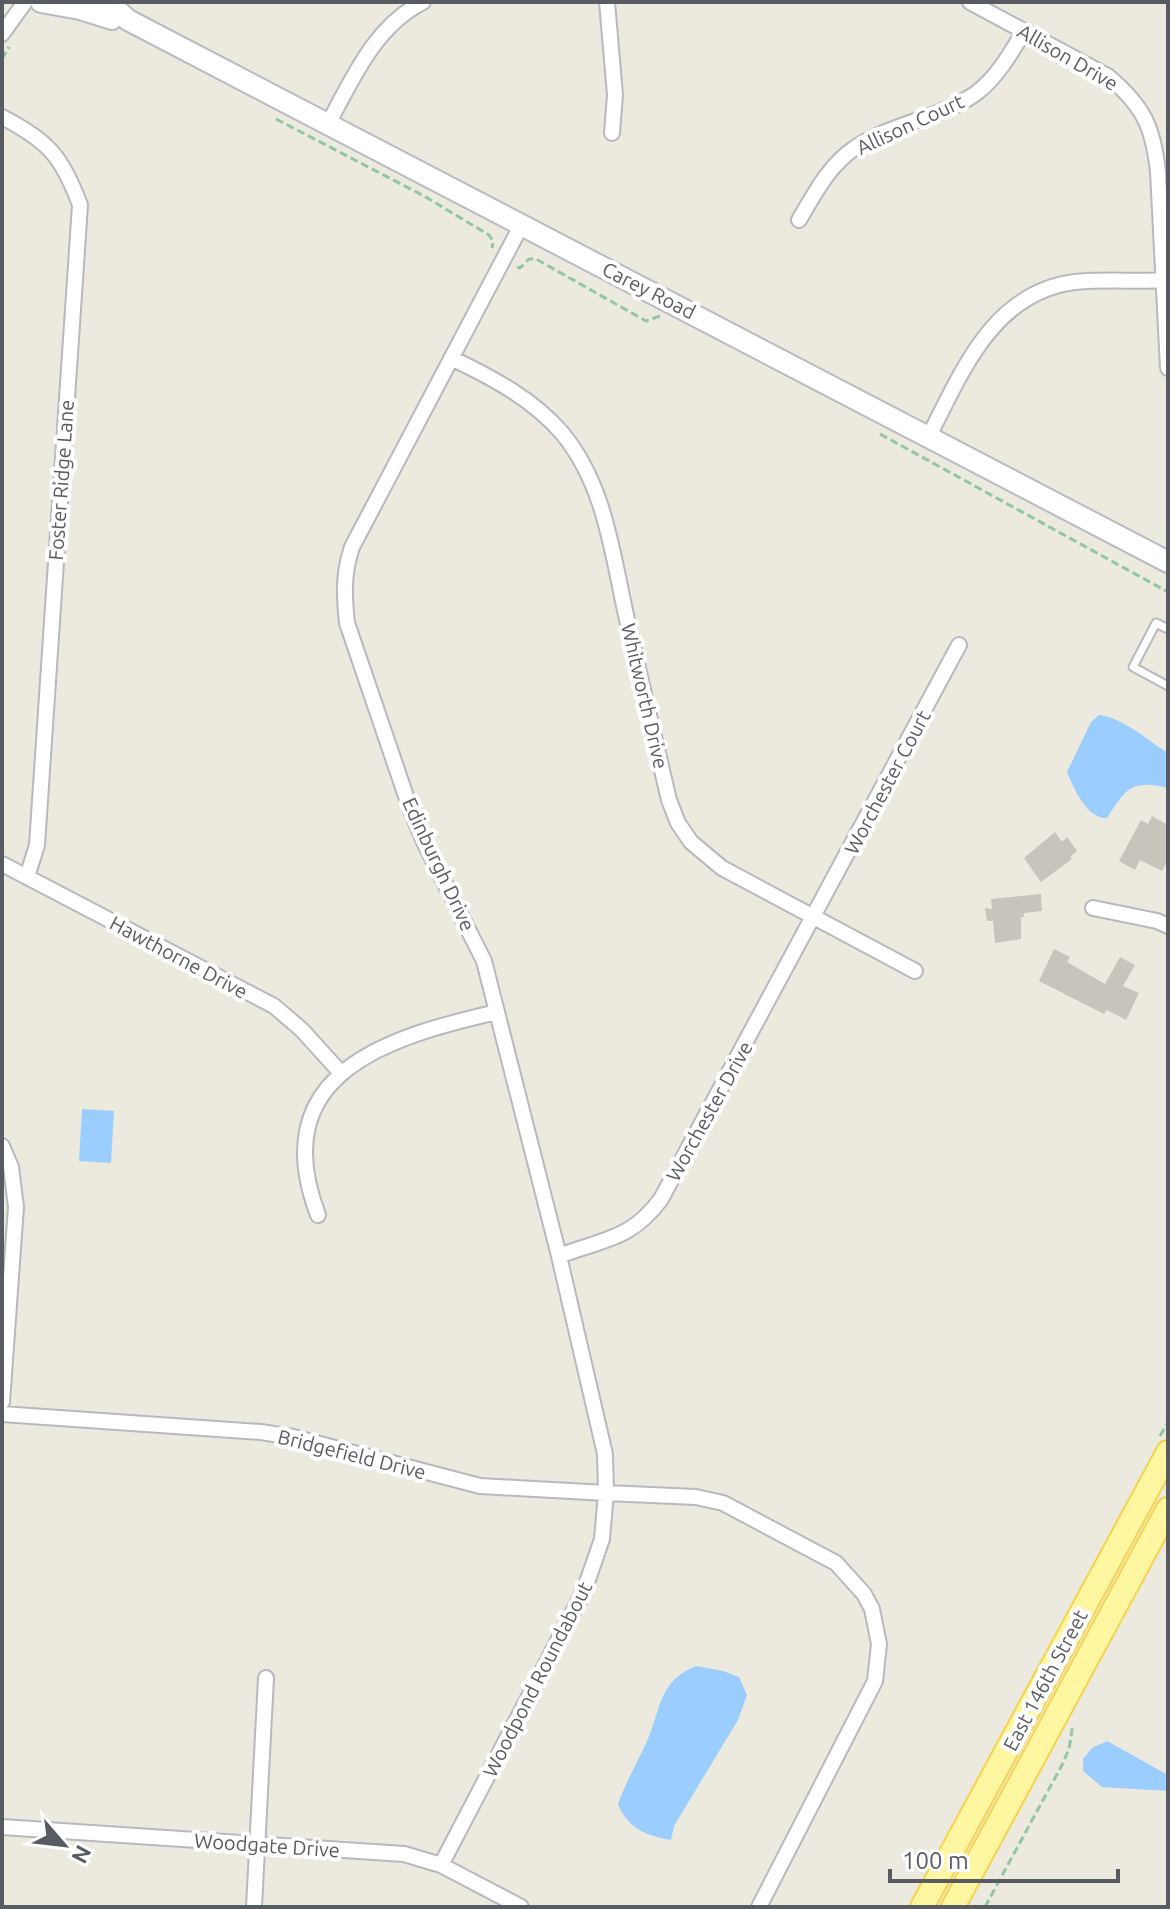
<svg xmlns="http://www.w3.org/2000/svg" width="1170" height="1909" viewBox="0 0 1170 1909" font-family="Ubuntu,sans-serif">
<style>
.water{fill:#9ccdff}
.building{fill:#c7c4bc}
.lines{fill:none;stroke-linecap:round;stroke-linejoin:round}
.lane-casing{stroke:#b7b9bf;stroke-width:11}
.street-casing{stroke:#b7b9bf;stroke-width:18}
.secondary-casing{stroke:#b8bbc2;stroke-width:24}
.primary-casing{stroke:#f6d34d;stroke-width:26}
.path{stroke:#92c6a5;stroke-width:3;stroke-dasharray:8 4;stroke-linecap:butt}
.lane{stroke:#fff;stroke-width:7}
.street{stroke:#fff;stroke-width:14}
.secondary{stroke:#fff;stroke-width:20}
.primary{stroke:#fff6a1;stroke-width:22}
.labels{text-anchor:middle;dominant-baseline:central;stroke-width:8;stroke-linejoin:round;paint-order:stroke}
.street-label{font-size:20px;fill:#585b61;stroke:#fff}
</style>
<rect width="100%" height="100%" fill="#eceadf"/>
<path class="water" d="M1099,715C1124,718 1147,740 1168,753V788C1131,779 1126,789 1107,818C1087,819 1074,789 1067,772L1091,722Z
M82,1109L114,1111L111,1163L79,1161Z
M696,1666L723,1671L739,1677L747,1695L738,1720L674,1826L671,1840C647,1836 627,1828 618,1804C626,1782 637,1763 647,1741C661,1710 658,1681 696,1666Z
M1107,1741L1168,1775V1791L1102,1787L1083,1771V1759L1092,1748Z"/>
<path class="building" d="M1152,816L1168,825V860L1162,871L1140,860L1135,870L1119,861L1141,820L1148,824Z
M1055,832L1062,842L1067,837L1077,851L1070,857L1072,859L1041,882L1024,858Z
M1041,894L1042,911L1024,913V917H1021V939L995,943L993,921H987L985,908L992,909L991,899Z
M1054,949L1070,957L1067,962L1105,984L1120,957L1135,965L1123,986L1139,993L1126,1020L1107,1010L1104,1014L1039,981Z"/>
<g class="lines">
<defs>
<path id="lane" d="M1168,629L1156,623L1133,667L1168,686"/>
<path id="street" d="M607,2L615,95L612,133
M970,2L1109,77C1144,107 1153,127 1158,172L1168,368
M2,34L25,2
M2,117C48,141 62,156 80,205L37,845L27,877
M328,124C353,78 375,26 423,2
M799,220C815,193 829,165 856,147C892,124 942,117 975,94C996,79 1011,53 1024,31
M451,358C491,377 533,399 562,433C605,485 612,552 626,615C640,677 654,738 669,800L678,823L691,842L722,868L915,971
M929,436C962,372 993,292 1075,282C1106,279 1137,282 1168,280
M2,864L274,1006L302,1030L340,1072
M1093,908L1157,921L1168,926
M2,1146L11,1167L16,1207L2,1402
M318,1215C264,1073 388,1037 497,1012
M559,1256C603,1239 631,1240 661,1199L959,645
M2,1414L261,1432L293,1437L480,1486L606,1493L605,1454L559,1256L484,961L425,844L411,811L347,623C344,595 343,574 352,547L522,224
M2,1827L404,1854L441,1865L521,1907
M441,1865L584,1591L602,1539L606,1493L696,1497L723,1503L836,1563L864,1594L872,1609L879,1644L875,1681L759,1907
M254,1907L266,1678"/>
<path id="secondary" d="M41,2L80,9L112,19
M98,2L119,12L128,20L1168,562"/>
<path id="primary" d="M922,1907L1168,1452
M953,1907L1168,1509"/>
</defs>
<use href="#lane" class="lane-casing"/>
<use href="#street" class="street-casing"/>
<use href="#secondary" class="secondary-casing"/>
<use href="#primary" class="primary-casing"/>
<path class="path" d="M2,59L9,47
M276,119L424,196L489,235L493,241L492,248
M517,267L520,268L529,259H536L646,321L660,316
M880,434L1168,592
M1160,1436L1168,1422
M985,1907L1062,1765L1069,1749L1073,1724"/>
<use href="#lane" class="lane"/>
<use href="#street" class="street"/>
<use href="#secondary" class="secondary"/>
<use href="#primary" class="primary"/>
</g>
<g class="labels">
<g class="street-label">
<text transform="translate(1068 57) rotate(30)">Allison Drive</text>
<text transform="translate(910 124) rotate(-25)">Allison Court</text>
<text transform="translate(649 290) rotate(27)">Carey Road</text>
<text transform="translate(61 480) rotate(-86)">Foster Ridge Lane</text>
<text transform="translate(645 696) rotate(77)">Whitworth Drive</text>
<text transform="translate(887 782) rotate(-62)">Worchester Court</text>
<text transform="translate(439 864) rotate(65)">Edinburgh Drive</text>
<text transform="translate(179 957) rotate(28)">Hawthorne Drive</text>
<text transform="translate(709 1111) rotate(-61)">Worchester Drive</text>
<text transform="translate(352 1454) rotate(14)">Bridgefield Drive</text>
<text transform="translate(537 1679) rotate(-63)">Woodpond Roundabout</text>
<text transform="translate(1045 1680) rotate(-62)">East 146th Street</text>
<text transform="translate(267 1845) rotate(4)">Woodgate Drive</text>
</g>
</g>
<rect width="1170" height="1909" fill="none" stroke="#585b61" stroke-width="8"/>
<g transform="translate(64 1845) rotate(118)" stroke="#ffffff" stroke-width="6" paint-order="stroke">
<path d="M0-6L14 30L0 20L-14 30Z" fill="#585b61"/>
<text y="-12" font-size="22" font-weight="bold" text-anchor="middle" fill="#585b61">N</text>
</g>
<path d="M890 1869v12h228v-12" fill="none" stroke="#585b61" stroke-width="4"/>
<text x="902" y="1869" font-size="24" fill="#585b61" stroke="#ffffff" stroke-width="6" paint-order="stroke">100 m</text>
</svg>
